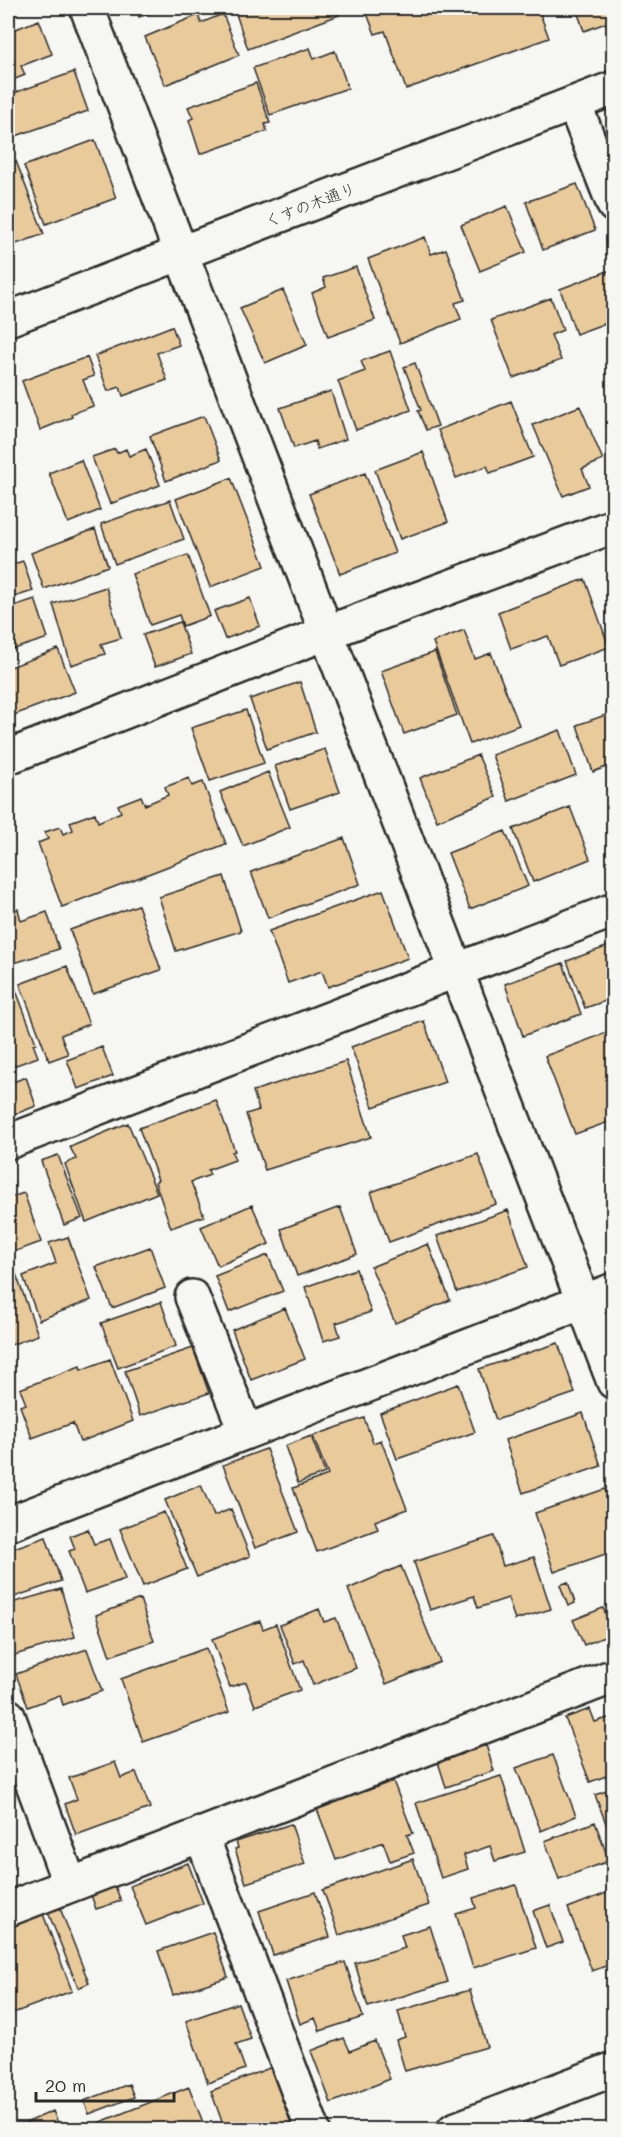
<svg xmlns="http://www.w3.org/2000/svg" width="621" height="2137" viewBox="0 0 621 2137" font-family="Mali,'Klee One',sans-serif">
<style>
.building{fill:#e9ca9b;stroke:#2b2b2b;stroke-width:1.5}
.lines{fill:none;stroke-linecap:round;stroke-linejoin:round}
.minor-casing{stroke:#2b2b2b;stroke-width:38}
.minor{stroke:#f6f6f2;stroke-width:33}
.labels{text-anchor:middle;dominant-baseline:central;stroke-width:4.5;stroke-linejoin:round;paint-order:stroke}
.street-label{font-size:16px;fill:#2b2b2b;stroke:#f6f6f2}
</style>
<rect width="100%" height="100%" fill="#f6f6f2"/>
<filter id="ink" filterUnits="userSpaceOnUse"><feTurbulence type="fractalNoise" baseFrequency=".0167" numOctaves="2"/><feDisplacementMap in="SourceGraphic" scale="12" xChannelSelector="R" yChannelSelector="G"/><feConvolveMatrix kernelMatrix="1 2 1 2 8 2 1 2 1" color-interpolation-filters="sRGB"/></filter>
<g filter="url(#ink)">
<path class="building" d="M136,8H166L139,17Z
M255,8H336L339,15L248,49L236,14Z
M375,8H538L549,38L406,89L385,31L375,34L366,11Z
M576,8H610L614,20L584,31Z
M223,14L239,55L165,85L145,37L198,15L201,23Z
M39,20L52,54L21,66L25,75L8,82V32Z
M310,48L314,59L335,51L348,88L270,115L253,68Z
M74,72L88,111L13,137L8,122V95Z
M256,83L270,123L265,124L267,131L200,154L189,120L193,118L188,107Z
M95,140L116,198L46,224L24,166Z
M16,161L44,234L8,247V165Z
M577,184L595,230L543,250L526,202Z
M507,206L526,252L480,271L461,225Z
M425,237L431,254L446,249L465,300L455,303L461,319L400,343L368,259Z
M356,267L375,320L328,337L312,293L326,287L323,278Z
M608,271L614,283V320L576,334L560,289Z
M283,290L307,345L265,363L240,308Z
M551,298L563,330L551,335L561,360L513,378L491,320Z
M172,326L179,345L157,353L167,380L123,396L120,387L108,391L95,356Z
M390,351L411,410L356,430L338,381L365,371L361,361Z
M87,357L94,376L83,380L93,406L71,414L72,417L40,430L22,381Z
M415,363L438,426L426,430L418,411L421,410L404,367Z
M331,391L346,439L317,449L315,441L294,448L280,408Z
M511,401L533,457L490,473L487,466L456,478L438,430Z
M580,406L603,460L582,469L589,486L563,496L533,425Z
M204,416L221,460L166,481L150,436Z
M115,449L117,453L126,449L129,456L146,449L160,485L110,504L92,457Z
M423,452L448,522L400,539L375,470Z
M81,460L100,510L68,523L49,473Z
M365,473L395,553L340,574L309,494Z
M231,478L265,566L210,587L176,499Z
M170,500L184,539L115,564L101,524Z
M95,529L108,566L44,589L31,553Z
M188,555L210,616L183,626L179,615L150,625L132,574Z
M23,561L33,591L8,599V566Z
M585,579L609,647L559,665L548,636L511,649L498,612Z
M106,587L121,638L101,644L105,654L71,665L53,604Z
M250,598L260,626L225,639L214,611Z
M35,599L48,638L8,651V608Z
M180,622L191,654L155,667L143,635Z
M464,630L475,659L491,653L519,725L470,744L433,642Z
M58,649L75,692L11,716L8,706V668Z
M435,652L457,715L404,734L381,671Z
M300,682L316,732L267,749L250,699Z
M246,710L264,763L210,781L191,728Z
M614,712V764L593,772L577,725Z
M560,730L576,775L509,801L492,755Z
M325,749L340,792L290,809L275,766Z
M478,755L496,797L437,821L420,778Z
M268,772L290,827L243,846L220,792Z
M189,778L192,786L203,782L226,844L62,907L38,843L48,839L45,832L60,827L63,834L73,830L70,822L95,813L98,822L121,812L118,805L141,796L145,805L168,795L165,787Z
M570,807L590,859L533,882L513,829Z
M505,831L528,886L470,909L448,853Z
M344,838L360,884L268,918L251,872Z
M224,876L241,931L176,951L159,897Z
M383,890L408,958L328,987L322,971L288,983L269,931Z
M138,905L161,970L93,994L70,930Z
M18,909L21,921L47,912L59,949L8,965V912Z
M614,944V998L585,1008L567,961Z
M563,963L581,1014L523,1036L505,984Z
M67,966L89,1024L61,1035L68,1054L49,1061L20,984Z
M14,985L36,1043L33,1044L38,1057L8,1068V988Z
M424,1021L445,1082L373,1107L351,1047Z
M614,1030V1120L575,1134L545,1056Z
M102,1047L113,1076L78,1089L67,1060Z
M346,1061L371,1137L265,1170L246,1114L259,1110L253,1091Z
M26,1077L36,1106L8,1117V1084Z
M216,1100L235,1151L232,1152L235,1160L208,1170L210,1175L191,1182L204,1216L171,1228L155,1182L158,1180L139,1128Z
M128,1123L157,1193L86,1222L65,1164L76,1159L70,1147Z
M478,1154L496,1204L389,1242L371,1192Z
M58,1155L82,1218L64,1225L41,1161Z
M24,1193L41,1242L8,1254V1198Z
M252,1205L269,1244L218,1266L201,1227Z
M340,1207L357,1254L297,1276L281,1229Z
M508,1210L528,1267L457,1292L437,1236Z
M68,1237L91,1300L39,1320L23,1276L56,1263L49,1243Z
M428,1244L450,1300L395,1323L371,1267Z
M150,1247L165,1288L112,1308L96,1267Z
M268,1255L283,1291L229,1312L215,1276Z
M356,1269L371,1312L336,1323L340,1336L323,1341L305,1287Z
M16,1274L38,1335L8,1346V1277Z
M161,1302L176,1346L118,1368L101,1323Z
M285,1308L305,1359L251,1380L232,1330Z
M558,1343L575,1393L496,1420L479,1369Z
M193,1348L209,1393L140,1416L125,1371Z
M110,1359L133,1421L80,1442L73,1423L32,1438L20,1406L26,1404L20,1389L80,1366L81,1370Z
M458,1384L475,1432L397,1459L380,1413Z
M583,1413L601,1466L523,1493L505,1440Z
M364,1418L373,1443L381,1440L407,1509L375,1521L378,1529L317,1552L293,1488L328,1475L313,1436Z
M311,1436L325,1473L298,1483L285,1446Z
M266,1449L298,1532L255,1548L223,1465Z
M201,1485L214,1516L231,1509L250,1556L197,1577L165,1500Z
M605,1489L614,1516V1551L554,1572L535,1513Z
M164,1512L187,1569L143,1586L120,1529Z
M88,1529L94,1544L110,1539L125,1579L85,1593L69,1551L75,1549L70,1536Z
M494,1536L503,1566L534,1557L551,1609L515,1620L508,1598L478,1608L474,1596L430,1610L414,1562Z
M46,1537L61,1581L8,1599V1550Z
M401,1566L440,1662L386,1684L348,1589Z
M568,1582L575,1603L568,1606L560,1585Z
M61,1589L75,1637L8,1657V1604Z
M140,1599L154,1641L110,1656L96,1615Z
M603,1608L614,1633L584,1645L573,1620Z
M319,1609L324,1622L336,1618L356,1668L313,1685L304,1660L295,1664L280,1625Z
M260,1621L263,1629L276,1624L300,1690L255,1706L246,1682L230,1687L212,1639Z
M206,1648L229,1712L143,1742L121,1679Z
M87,1649L102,1691L63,1705L60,1695L28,1707L16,1674Z
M590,1709L595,1722L614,1716V1773L590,1782L565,1718Z
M486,1745L494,1771L446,1787L438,1762Z
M553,1755L576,1816L541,1831L516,1768Z
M115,1762L121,1778L136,1772L150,1808L76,1835L65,1804L77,1799L69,1778Z
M501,1776L525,1852L495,1861L490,1846L464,1855L468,1869L441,1878L416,1803Z
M393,1781L413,1833L407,1835L414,1853L390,1861L383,1842L336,1860L317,1809Z
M614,1788V1844L595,1795Z
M595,1822L609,1861L559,1879L545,1841Z
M291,1824L305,1864L246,1883L235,1849L238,1848L236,1842Z
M413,1859L429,1905L339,1935L323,1890Z
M188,1863L203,1903L146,1925L130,1886Z
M516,1885L536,1948L473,1968L456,1914L476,1908L473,1898Z
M115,1886L121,1901L96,1909L91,1895Z
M614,1890V1963L592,1971L568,1908Z
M315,1892L330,1937L273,1955L259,1911Z
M550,1905L563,1942L546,1948L533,1911Z
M60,1908L89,1983L78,1988L48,1912Z
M43,1914L72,1991L8,2015V1928Z
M430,1926L448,1982L368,2007L355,1963L405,1948L401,1935Z
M213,1932L228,1977L173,1995L158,1951Z
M345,1962L363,2017L320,2031L315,2018L300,2024L286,1981Z
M470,1990L487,2047L405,2071L396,2040L405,2037L398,2011Z
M238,2003L251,2039L236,2044L245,2069L208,2083L186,2021Z
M344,2038L350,2051L375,2041L390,2079L331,2103L311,2051Z
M272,2067L292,2122L273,2130H225L211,2091Z
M129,2084L134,2097L89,2114L84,2101Z
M189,2087L206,2130H80Z
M53,2111L59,2125L47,2130H10Z"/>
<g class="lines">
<defs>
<path id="minor" d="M87,8L614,1382
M574,103L614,205
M8,319L614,88
M8,757L326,633L614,526
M8,1142L614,910
M192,1297L246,1432
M8,1524L614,1290
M8,1716L70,1885
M201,1834L313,2130
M8,1909L614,1676
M454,2130L614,2069"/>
</defs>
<use href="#minor" class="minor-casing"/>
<use href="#minor" class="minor"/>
</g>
</g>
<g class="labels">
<g class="street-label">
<text transform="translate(310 204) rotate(-21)">くすの木通り</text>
</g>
</g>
<rect width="621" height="2137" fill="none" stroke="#f6f6f2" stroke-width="30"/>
<rect x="15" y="15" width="591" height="2107" fill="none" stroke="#2b2b2b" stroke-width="2" filter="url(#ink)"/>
<path d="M36 2092v9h138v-9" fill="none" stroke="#2b2b2b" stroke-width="3"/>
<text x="45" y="2092" font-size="18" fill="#2b2b2b" stroke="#f6f6f2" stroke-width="4.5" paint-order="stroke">20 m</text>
</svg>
